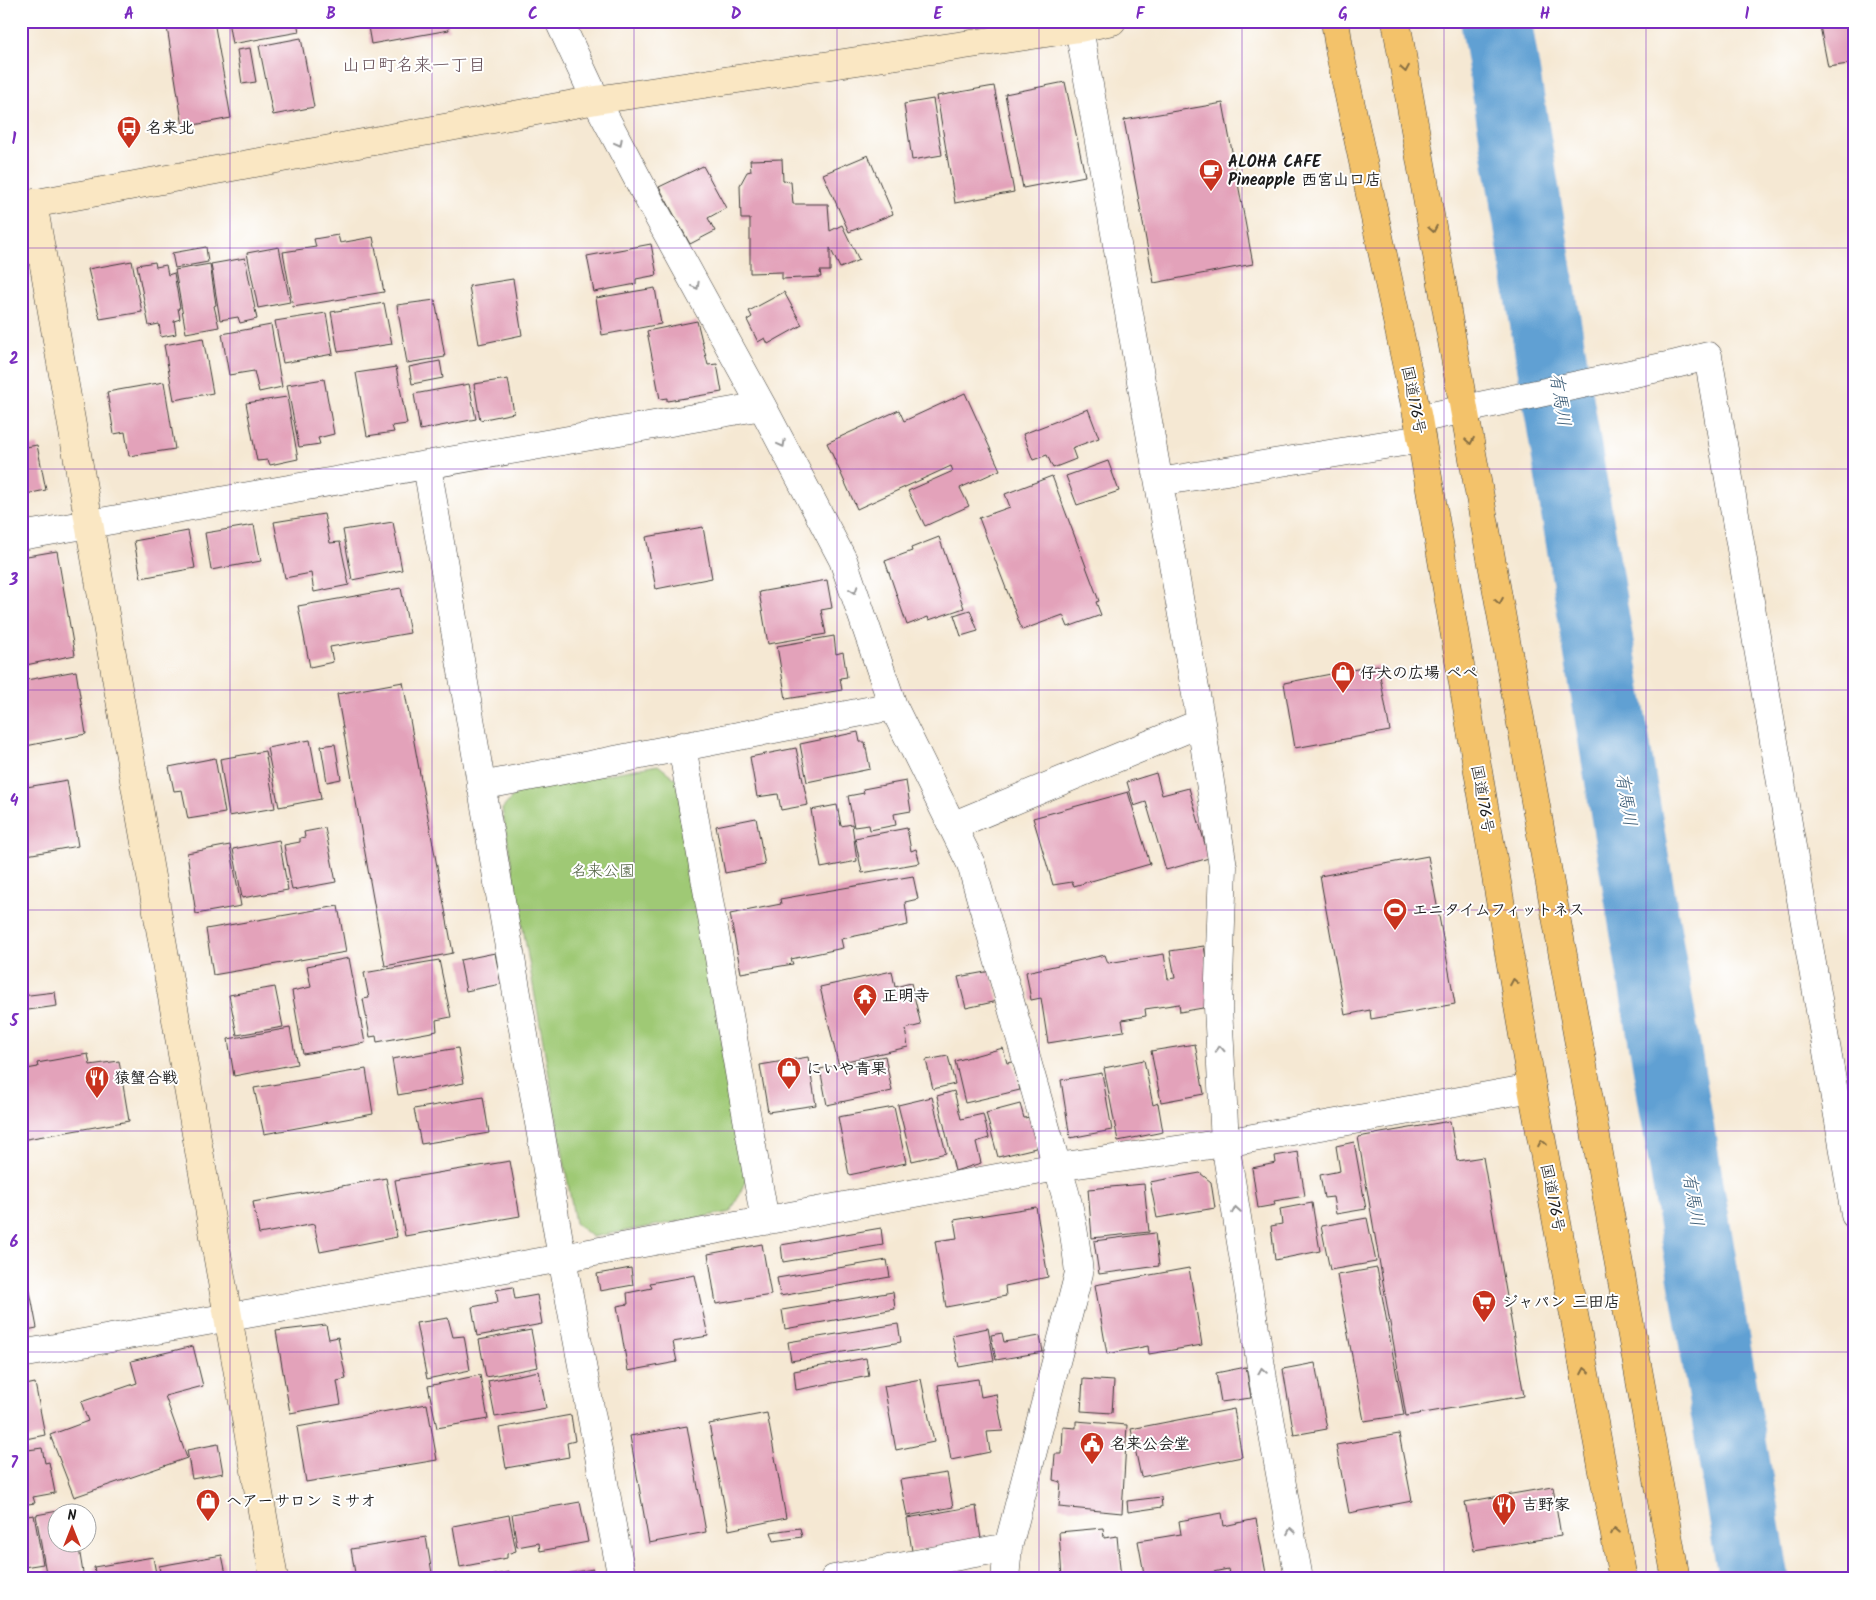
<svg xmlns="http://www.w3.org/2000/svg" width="1876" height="1600" viewBox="0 0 1876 1600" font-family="Kalam,'Klee One',sans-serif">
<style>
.green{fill:#9fc975;stroke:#5e7248}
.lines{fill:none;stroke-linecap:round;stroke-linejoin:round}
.river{stroke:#61a0d3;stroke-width:71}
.building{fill:#e3a2ba}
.street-casing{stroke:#3d3b37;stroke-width:29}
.secondary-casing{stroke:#3d3b37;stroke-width:29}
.highway-casing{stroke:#3d3b37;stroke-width:29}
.street{stroke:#fff;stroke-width:28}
.secondary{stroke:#fae7c3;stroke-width:28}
.highway{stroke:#f3c26a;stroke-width:28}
.oneway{stroke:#886f43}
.oneway2{stroke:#999}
.grid{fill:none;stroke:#7b2cbf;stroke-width:1;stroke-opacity:0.55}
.labels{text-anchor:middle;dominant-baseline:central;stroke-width:4;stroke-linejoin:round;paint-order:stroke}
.poi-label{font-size:16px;font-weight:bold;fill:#1c1c1c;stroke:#fff;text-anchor:start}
.street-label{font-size:16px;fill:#1c1c1c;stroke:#fff}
.park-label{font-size:16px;fill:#506140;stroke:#fff}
.neighbourhood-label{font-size:18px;fill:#624b53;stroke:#fff}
.water-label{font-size:18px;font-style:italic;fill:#3e5e78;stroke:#fff}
.neatline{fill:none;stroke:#7b2cbf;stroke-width:2}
.grid-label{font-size:16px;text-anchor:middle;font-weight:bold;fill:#7b2cbf}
</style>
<rect width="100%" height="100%" fill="#fff"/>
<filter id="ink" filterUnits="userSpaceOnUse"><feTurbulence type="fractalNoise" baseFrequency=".02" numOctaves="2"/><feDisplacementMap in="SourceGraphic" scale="10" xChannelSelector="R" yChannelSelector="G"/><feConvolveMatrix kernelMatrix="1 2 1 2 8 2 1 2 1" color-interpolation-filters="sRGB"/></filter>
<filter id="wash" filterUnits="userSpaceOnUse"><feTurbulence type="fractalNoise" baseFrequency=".0096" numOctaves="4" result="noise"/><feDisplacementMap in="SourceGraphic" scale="20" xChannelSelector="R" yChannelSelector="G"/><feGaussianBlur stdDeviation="1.12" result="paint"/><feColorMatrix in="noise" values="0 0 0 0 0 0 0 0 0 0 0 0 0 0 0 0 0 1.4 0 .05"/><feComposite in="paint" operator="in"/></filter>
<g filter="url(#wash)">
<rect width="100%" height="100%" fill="#f5e8d3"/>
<path class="green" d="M658,765L677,780L746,1180L731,1212L592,1237L575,1223L502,809L519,790Z"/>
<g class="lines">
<path class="river" d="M1496,21L1627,820L1754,1579"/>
</g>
<g id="blocks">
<path class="building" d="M166,21H214L231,118L183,127Z
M228,21H297L299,32L232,44Z
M367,21H447L449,30L371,44Z
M664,21H691V22L666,29Z
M1819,21H1855V63L1828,67Z
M301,38L314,107L273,115L259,46Z
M250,48L256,82L242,84L237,50Z
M1065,82L1085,176L1023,188L1005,94Z
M994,86L1014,192L955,203L937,96Z
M933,99L942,155L912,160L904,104Z
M1223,103L1253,264L1154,283L1124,120Z
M868,155L893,214L849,232L823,174Z
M782,159L783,181L791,182L793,204H828L830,231L842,225L859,260L840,268L830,248V271H820L821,277L782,279V272L750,273V219H741L740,185L747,172L751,171L750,160Z
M703,166L726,208L708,218L715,231L690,244L659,187Z
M338,235L340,243L373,237L384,292L293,307L283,252L316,247L314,239Z
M651,244L657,275L636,279V284L594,292L587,256Z
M206,247L208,262L175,268L172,253Z
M279,247L290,302L258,308L247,253Z
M245,258L257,319L240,323L238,317L220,320L211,264Z
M132,261L142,312L100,319L88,269Z
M155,262L156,267L166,265L168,275L174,273L180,308H178L180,319L174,321L176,334L161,337L159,324L149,326L137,265Z
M210,264L216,305L214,306L219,327L186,333L175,270Z
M513,279L522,335L479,344L469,286Z
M655,288L661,324L602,335L596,298Z
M784,292L802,325L768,344L765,338L758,342L747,320L752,317L749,311Z
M435,300L445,357L407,363L397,305Z
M384,303L392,344L338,352L331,312Z
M326,313L333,354L283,363L275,321Z
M697,321L708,365L717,364L722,392L667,401V398L660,399L647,331Z
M271,325L282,387L259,392L254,371L229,375L222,334Z
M203,338L213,393L174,400L164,345Z
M440,361L443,378L412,384L409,367Z
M396,367L407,424L392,426L394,432L367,436L356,373Z
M324,379L334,434L318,438L320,444L299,447L287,385Z
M508,379L514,413L480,420L474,384Z
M164,382L175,449L129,456L125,432L114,434L107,392Z
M469,384L476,419L420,430L414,394Z
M965,393L1000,470L960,488L969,506L925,526L908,491L953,471L951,466L857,509L827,443L899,410L904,421Z
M287,397L298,459L270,465L268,460L257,461L246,403Z
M1088,409L1099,438L1072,448L1076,459L1053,468L1047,455L1033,460L1023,434Z
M37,445L46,490L21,495V448Z
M1108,461L1119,491L1077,505L1066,476Z
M1052,476L1099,601L1096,602L1101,615L1068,627L1063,615L1022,630L979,518L1010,507L1005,494Z
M324,514L330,543L340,542L349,585L314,592L311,573L285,578L274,522Z
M393,522L402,570L352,580L343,530Z
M254,525L261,561L211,570L205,533Z
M703,527L712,578L656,589L646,537Z
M188,531L195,568L141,578L134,541Z
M939,537L964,608L929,620L928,617L907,625L885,561L912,551L911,548Z
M57,551L75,655L21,666V557Z
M827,580L832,608L821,610L826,634L768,644L759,592Z
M401,588L410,633L330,647L333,662L310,667L298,606Z
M970,610L978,631L961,636L954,615Z
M834,636L836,654L843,652L847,677L840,678L842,690L786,699L777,646Z
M1378,665L1390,731L1295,748L1284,683Z
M76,671L86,734L21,747V681Z
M403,682L453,953L385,966L337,694Z
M858,732L860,742H865L870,769L807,782L800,744Z
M310,740L321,799L279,807L267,748Z
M335,744L341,779L327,782L321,746Z
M796,748L808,805L781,810L778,794L757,797L750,757Z
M265,751L275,808L229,816L220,759Z
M215,758L225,813L188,819L182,790L174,791L169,767Z
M1156,773L1162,795L1189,788L1209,858L1166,870L1146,802L1134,806L1127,782Z
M67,780L78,846L21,856V788Z
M906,781L911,811L894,814L896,825L870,830L869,825L854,827L848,796L864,793L863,789Z
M1128,792L1150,864L1074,886L1072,882L1053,885L1033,818Z
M837,805L841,826L852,824L857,861L821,868L811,810Z
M756,818L765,865L725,873L716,826Z
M325,828L336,882L292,890L284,845L300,842V838L305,837L304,832Z
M907,828L911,851L916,849L920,863L862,873L855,838Z
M279,840L288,890L242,898L233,849Z
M230,845L241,906L196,914L187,853Z
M1428,856L1455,1004L1371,1019L1370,1010L1345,1015L1320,876Z
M913,876L918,899L905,902L908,925L841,939L843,948L791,959L793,964L741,973L730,914L781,904L780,899Z
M338,906L346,952L213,975L206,929Z
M1204,946L1214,1006L1180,1012L1179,1004L1145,1009L1146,1016L1122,1020L1124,1031L1048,1043L1041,998L1031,1000L1026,972L1105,955L1108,963L1164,954L1168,979L1175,978L1170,951Z
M495,953L501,984L466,991L460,960Z
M349,958L365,1043L303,1054L292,991L311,987L307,966Z
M439,960L451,1017L436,1020L437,1031L377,1042L376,1036L370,1037L363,999L369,998L364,973Z
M892,971L895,987L911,983L921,1025L905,1029L908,1047L838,1063L820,987Z
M991,971L998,1001L966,1008L958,977Z
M275,987L283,1027L237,1035L229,995Z
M55,992L57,1006L21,1011V996Z
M290,1028L297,1064L234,1076L228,1039Z
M1195,1044L1204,1094L1161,1102L1151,1051Z
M458,1048L464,1083L398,1095L392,1059Z
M1003,1048L1007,1063L1013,1062L1020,1090L965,1103L955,1061Z
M88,1054L90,1065L119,1061L129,1121L21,1140V1070L38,1067L37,1063Z
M885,1056L892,1091L827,1105L820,1069Z
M948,1056L955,1084L933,1089L926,1060Z
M808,1057L816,1105L768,1112L760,1065Z
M1144,1060L1153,1105L1158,1103L1163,1132L1118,1141L1104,1068Z
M366,1069L373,1114L264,1134L254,1088Z
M1102,1073L1112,1130L1070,1138L1061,1080Z
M954,1091L961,1119L983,1114L989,1138L976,1142L981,1163L955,1171L937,1096Z
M483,1097L489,1133L421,1144L414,1109Z
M932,1097L946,1153L912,1161L898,1105Z
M1020,1104L1024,1118L1031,1117L1040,1147L998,1157L986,1113Z
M894,1107L906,1163L849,1175L838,1117Z
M1450,1121L1457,1161L1483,1157L1524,1396L1406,1416L1358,1137Z
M1354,1142L1366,1209L1336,1214L1333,1197L1324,1198L1320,1175L1340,1171L1336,1146Z
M1298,1152L1305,1196L1274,1201L1275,1205L1258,1208L1252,1168L1276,1163L1275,1156Z
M510,1161L520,1216L405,1236L395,1180Z
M1200,1173L1211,1182L1215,1208L1157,1218L1150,1182Z
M386,1178L397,1237L320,1252L314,1224L259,1234L253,1202Z
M1144,1184L1149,1232L1092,1238L1088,1189Z
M1312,1203L1320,1251L1275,1260L1271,1226L1282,1224L1280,1209Z
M1036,1207L1048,1277L1005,1286L1006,1296L946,1307L935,1241L957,1238L954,1220Z
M1367,1218L1376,1262L1330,1270L1321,1226Z
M881,1228L883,1245L783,1262L781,1245Z
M1155,1233L1159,1266L1099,1274L1094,1241Z
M21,1244L37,1328L21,1331Z
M762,1244L771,1295L716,1304L708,1254Z
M887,1260L890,1277L780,1296L777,1278Z
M631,1268L633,1285L600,1291L597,1274Z
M1189,1268L1202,1345L1149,1354L1148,1346L1107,1354L1095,1285Z
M1377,1268L1404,1415L1364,1421L1337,1275Z
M695,1275L708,1336L673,1342L677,1362L628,1371L617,1306L628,1304L627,1293L652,1288L650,1283Z
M513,1287L515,1299L537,1295L542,1324L477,1336L472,1307L498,1302L496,1290Z
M893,1292L895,1309L785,1329L782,1310Z
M448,1318L453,1337L464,1336L470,1370L427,1379L416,1323Z
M898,1324L901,1342L791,1361L788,1342Z
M326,1325L329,1339L338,1337L346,1379L337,1381L341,1404L290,1413L276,1331Z
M988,1328L994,1361L959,1367L952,1335Z
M531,1330L538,1367L486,1377L479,1340Z
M1002,1333L1004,1342L1040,1336L1043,1352L996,1360L991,1335Z
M193,1346L203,1386L165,1396L187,1458L74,1497L50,1435L88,1421L81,1402L137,1383L131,1361Z
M866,1358L869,1376L796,1390L794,1371Z
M1315,1363L1327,1429L1294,1435L1283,1369Z
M1246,1367L1251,1398L1221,1402L1216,1373Z
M539,1371L546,1408L495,1417L488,1381Z
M480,1375L488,1419L437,1428L428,1386Z
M921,1379L934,1442L896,1450L884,1386Z
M978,1379L981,1397L996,1394L1003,1431L987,1432L990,1452L951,1460L938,1385Z
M1083,1379L1114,1381L1112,1413L1081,1411Z
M35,1383L45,1435L21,1440V1386Z
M427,1404L437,1460L306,1482L297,1427Z
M1234,1409L1242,1457L1141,1477L1131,1429Z
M767,1413L786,1518L729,1530L709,1424Z
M571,1415L575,1441L567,1443L569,1457L506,1468L499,1428Z
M1076,1421L1127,1425L1122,1513L1059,1507L1061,1482L1053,1480L1055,1454H1062L1063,1427L1076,1428Z
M687,1426L706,1532L649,1543L630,1436Z
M1399,1434L1412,1501L1349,1513L1336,1445Z
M218,1444L223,1473L192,1479L187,1450Z
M42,1448L45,1463L49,1462L55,1493L33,1497L35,1503L21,1505V1451Z
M947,1473L953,1507L907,1516L900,1480Z
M1553,1487L1561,1536L1474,1550L1465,1502Z
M1161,1497L1162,1507L1128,1512L1127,1501Z
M580,1502L588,1542L540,1551L539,1543L517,1547L512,1514Z
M976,1506L981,1539L912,1551L907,1518Z
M58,1511V1542H78L84,1579H47L36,1515Z
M1222,1513L1224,1526L1256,1519L1267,1579H1230L1228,1569L1203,1574L1204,1579H1145L1138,1541L1181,1534L1179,1521Z
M34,1515L43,1564L24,1567L25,1579H21V1517Z
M509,1515L516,1551L507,1554V1558L460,1567L453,1526Z
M800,1528L802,1537L774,1541L771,1532Z
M1103,1528L1104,1538L1117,1536L1121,1579H1062L1059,1532Z
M426,1537L433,1579H356L351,1549Z
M222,1555L227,1579H161L159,1566Z
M153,1557L157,1579H96L94,1567Z
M593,1569L594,1579H545V1578Z
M510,1572L511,1579H480V1578Z
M944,1573L945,1579H923V1578Z"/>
</g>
</g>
<g filter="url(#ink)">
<use href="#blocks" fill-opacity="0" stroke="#3d3b37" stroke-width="1"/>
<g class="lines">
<defs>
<path id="street" d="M559,21L596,100L643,189L762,406L843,560L893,706L971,864L1057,1167C1070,1204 1075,1234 1079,1273L1008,1547L1005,1579
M1079,28L1201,723L1223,867L1218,1007L1225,1143L1264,1385L1299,1579
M1418,419L1672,365L1708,356L1855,1215
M427,466L562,1258L622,1579
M1159,482L1421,439
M21,536L762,406
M682,746L765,1221
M481,786L893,706
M952,826L1201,723
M21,1354L562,1258L1057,1167L1225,1143L1532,1088
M834,1579L1008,1547"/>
<path id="secondary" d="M33,203L274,1579
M21,206L596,100L1079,28L1112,21"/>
<path id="highway" d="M1335,21L1340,54L1418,419L1532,1088L1623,1579
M1396,21L1464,409L1676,1579"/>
</defs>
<use href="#street" class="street-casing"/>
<use href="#secondary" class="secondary-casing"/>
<use href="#highway" class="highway-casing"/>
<use href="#street" class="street"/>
<use href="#secondary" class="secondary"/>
<use href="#highway" class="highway"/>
</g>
<defs><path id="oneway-chevron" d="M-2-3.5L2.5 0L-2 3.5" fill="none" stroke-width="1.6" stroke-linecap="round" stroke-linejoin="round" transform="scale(1.25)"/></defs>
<g class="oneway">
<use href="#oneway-chevron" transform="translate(1405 69) rotate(80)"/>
<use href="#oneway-chevron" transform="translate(1433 229) rotate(80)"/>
<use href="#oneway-chevron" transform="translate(1470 441) rotate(80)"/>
<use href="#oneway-chevron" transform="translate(1499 601) rotate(80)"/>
<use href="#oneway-chevron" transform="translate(1514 982) rotate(-100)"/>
<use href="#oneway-chevron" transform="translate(1542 1143) rotate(-101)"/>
<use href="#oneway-chevron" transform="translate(1585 1371) rotate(-101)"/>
<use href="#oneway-chevron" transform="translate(1615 1531) rotate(-101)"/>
</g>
<g class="oneway2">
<use href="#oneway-chevron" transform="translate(619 143) rotate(62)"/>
<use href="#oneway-chevron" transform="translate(696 286) rotate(61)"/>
<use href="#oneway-chevron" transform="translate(782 444) rotate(62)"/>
<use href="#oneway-chevron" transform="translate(854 590) rotate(71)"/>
<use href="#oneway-chevron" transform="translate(1220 1049) rotate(-93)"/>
<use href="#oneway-chevron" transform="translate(1236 1210) rotate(-99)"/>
<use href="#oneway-chevron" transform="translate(1262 1371) rotate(-99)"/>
<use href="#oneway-chevron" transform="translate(1291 1531) rotate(-100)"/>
</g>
</g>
<path class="grid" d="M230,21V1579M432,21V1579M634,21V1579M837,21V1579M1039,21V1579M1242,21V1579M1444,21V1579M1646,21V1579M21,248H1855M21,469H1855M21,690H1855M21,910H1855M21,1131H1855M21,1352H1855"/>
<defs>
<symbol id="bus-pin" viewBox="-11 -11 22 30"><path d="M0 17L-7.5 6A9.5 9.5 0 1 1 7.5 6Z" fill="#c8321e" stroke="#fff"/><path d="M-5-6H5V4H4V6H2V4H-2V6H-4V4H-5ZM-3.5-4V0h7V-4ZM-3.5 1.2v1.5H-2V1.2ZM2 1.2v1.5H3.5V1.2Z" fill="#fff"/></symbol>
<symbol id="cafe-pin" viewBox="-11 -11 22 30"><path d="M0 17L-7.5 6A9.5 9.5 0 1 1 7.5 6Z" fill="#c8321e" stroke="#fff"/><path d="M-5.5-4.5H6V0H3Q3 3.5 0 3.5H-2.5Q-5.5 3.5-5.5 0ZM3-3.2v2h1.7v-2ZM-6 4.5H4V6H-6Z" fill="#fff"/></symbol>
<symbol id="shop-pin" viewBox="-11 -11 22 30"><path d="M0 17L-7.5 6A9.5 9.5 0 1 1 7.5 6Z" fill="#c8321e" stroke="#fff"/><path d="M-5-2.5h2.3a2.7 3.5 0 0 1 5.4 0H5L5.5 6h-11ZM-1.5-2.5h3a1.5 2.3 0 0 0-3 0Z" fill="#fff"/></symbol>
<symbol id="stadium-pin" viewBox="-11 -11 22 30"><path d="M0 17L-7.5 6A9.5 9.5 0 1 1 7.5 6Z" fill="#c8321e" stroke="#fff"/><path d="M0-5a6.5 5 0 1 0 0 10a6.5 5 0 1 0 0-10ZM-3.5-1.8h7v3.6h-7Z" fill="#fff"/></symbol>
<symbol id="temple-pin" viewBox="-11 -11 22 30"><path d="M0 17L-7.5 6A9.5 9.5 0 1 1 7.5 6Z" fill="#c8321e" stroke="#fff"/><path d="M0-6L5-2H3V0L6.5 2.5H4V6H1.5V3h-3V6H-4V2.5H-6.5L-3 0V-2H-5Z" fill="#fff"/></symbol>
<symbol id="restaurant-pin" viewBox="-11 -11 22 30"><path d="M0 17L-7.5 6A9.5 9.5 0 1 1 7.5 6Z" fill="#c8321e" stroke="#fff"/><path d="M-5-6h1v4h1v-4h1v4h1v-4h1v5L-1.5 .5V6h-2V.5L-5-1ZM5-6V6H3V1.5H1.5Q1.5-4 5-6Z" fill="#fff"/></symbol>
<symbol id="supermarket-pin" viewBox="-11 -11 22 30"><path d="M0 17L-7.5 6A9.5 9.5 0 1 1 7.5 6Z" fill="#c8321e" stroke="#fff"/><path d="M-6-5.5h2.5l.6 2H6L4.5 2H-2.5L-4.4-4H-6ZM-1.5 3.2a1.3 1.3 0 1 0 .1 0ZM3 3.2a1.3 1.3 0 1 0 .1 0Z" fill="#fff"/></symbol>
<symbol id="civic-pin" viewBox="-11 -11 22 30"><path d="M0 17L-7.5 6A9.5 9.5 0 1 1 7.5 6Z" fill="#c8321e" stroke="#fff"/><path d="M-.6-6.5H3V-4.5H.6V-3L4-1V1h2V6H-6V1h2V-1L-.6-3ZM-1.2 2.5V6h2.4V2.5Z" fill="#fff"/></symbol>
</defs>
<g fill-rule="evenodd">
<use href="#bus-pin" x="115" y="114" width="28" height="38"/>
<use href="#cafe-pin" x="1197" y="157" width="28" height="38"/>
<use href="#shop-pin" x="1329" y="659" width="28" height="38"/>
<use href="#stadium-pin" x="1381" y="896" width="28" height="38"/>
<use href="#temple-pin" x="851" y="982" width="28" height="38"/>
<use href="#shop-pin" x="775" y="1055" width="28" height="38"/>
<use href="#restaurant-pin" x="83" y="1064" width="28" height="38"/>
<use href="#supermarket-pin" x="1470" y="1288" width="28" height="38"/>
<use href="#civic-pin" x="1078" y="1430" width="28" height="38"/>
<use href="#shop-pin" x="194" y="1487" width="28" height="38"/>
<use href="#restaurant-pin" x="1490" y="1491" width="28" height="38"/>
</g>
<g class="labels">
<g class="poi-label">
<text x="146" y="128">名来北</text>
<text x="1228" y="162">ALOHA CAFE<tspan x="1228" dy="18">Pineapple 西宮山口店</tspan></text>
<text x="1360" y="673">仔犬の広場 ペペ</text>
<text x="1412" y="910">エニタイムフィットネス</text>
<text x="882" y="996">正明寺</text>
<text x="806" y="1069">にいや青果</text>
<text x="114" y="1078">猿蟹合戦</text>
<text x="1502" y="1302">ジャパン 三田店</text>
<text x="1110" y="1444">名来公会堂</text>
<text x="226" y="1501">ヘアーサロン ミサオ</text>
<text x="1522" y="1505">吉野家</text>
</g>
<g class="street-label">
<text transform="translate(1413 400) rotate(79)">国道176号</text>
<text transform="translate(1482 799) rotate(80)">国道176号</text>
<text transform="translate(1552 1198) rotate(79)">国道176号</text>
</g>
<g class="park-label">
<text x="603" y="871">名来公園</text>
</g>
<g class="neighbourhood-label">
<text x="414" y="66">山口町名来一丁目</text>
</g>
<g class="water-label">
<text transform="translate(1559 400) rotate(81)">有馬川</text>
<text transform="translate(1625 800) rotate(81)">有馬川</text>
<text transform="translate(1692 1200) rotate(81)">有馬川</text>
</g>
</g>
<rect width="1876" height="1600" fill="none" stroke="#fff" stroke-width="55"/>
<g transform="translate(72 1528)"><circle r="24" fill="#ffffff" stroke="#a4a4a4"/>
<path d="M0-4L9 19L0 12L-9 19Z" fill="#c8321e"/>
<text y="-8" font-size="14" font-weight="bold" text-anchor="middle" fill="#1c1c1c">N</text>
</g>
<rect x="28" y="28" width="1820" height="1544" class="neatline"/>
<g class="grid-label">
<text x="129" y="19">A</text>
<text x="331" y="19">B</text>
<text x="533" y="19">C</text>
<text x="736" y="19">D</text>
<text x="938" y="19">E</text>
<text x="1140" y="19">F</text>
<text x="1343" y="19">G</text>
<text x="1545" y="19">H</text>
<text x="1747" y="19">I</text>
<text x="14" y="144">1</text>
<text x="14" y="364">2</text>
<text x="14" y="585">3</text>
<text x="14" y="806">4</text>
<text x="14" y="1026">5</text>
<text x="14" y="1247">6</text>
<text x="14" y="1468">7</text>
</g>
</svg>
